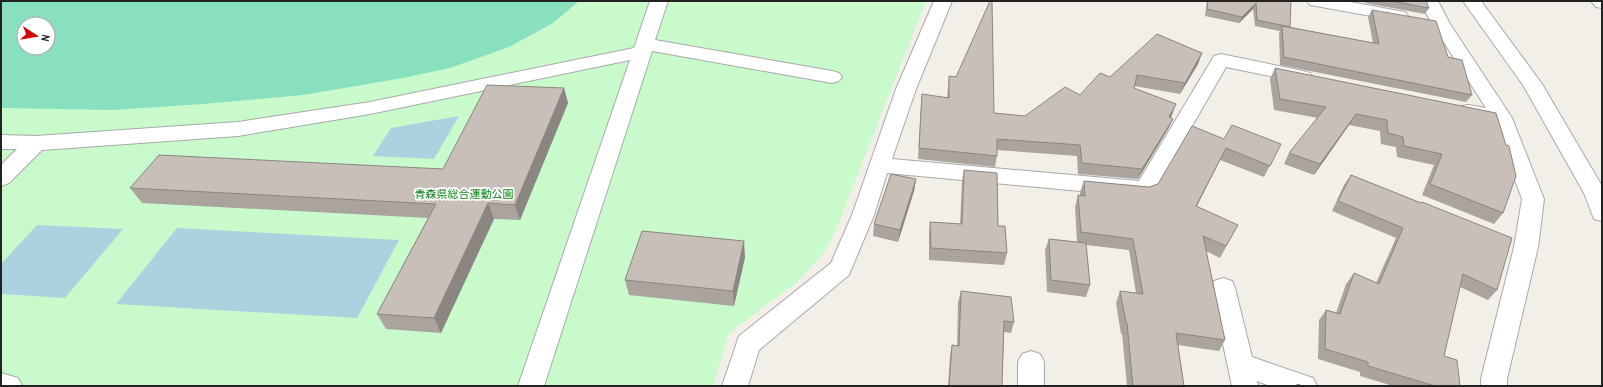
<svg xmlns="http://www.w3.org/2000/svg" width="1603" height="387" viewBox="0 0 1603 387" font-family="'Archivo Narrow','Noto Sans JP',sans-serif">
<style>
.park{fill:#c8facc;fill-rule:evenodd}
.pitch{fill:#88e0be;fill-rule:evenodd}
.water{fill:#aad3df}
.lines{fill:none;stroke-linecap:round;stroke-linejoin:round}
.minor-casing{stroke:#a9a9a9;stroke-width:2}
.minor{fill:#fff;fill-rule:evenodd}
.wall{fill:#aba49e}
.shaded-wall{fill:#8b8681}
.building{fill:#c7bfb8;stroke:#8b8681}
.labels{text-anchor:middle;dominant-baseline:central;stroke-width:3.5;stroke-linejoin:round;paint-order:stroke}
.park-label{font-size:11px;fill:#0c8416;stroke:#fff}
</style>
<rect width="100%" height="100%" fill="#f2efe9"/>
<path class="park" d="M1,1H926L836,230L824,253L796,283L729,333L713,386H1ZM24,24H48V48H24Z"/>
<path class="pitch" d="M1,1H579L553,23L509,47L450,68L403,78L303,95L203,104L112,110L1,108ZM24,24H48V48H24Z"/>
<path class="water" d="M459,116L434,159L373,156L391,128Z
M37,225L123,229L65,298L1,294V264Z
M177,228L399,240L357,318L116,304Z"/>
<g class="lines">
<defs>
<path id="minor" d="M650,1H668L655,40L832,71L839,73L842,77L839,81L832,83L652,51L544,386H518L630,60L370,114L238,136L42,150L9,183L1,186V165L17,149H1V135L36,136L238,122L370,102L634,48Z
M934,1H952L916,89L892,159L1139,181L1214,56L1221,54L1303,71L1310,73L1313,77L1310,81L1303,83L1226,67L1153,194L1145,197L887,173L874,215L849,275L759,350L748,386H722L739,336L831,263L852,215L896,89Z
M1307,1H1345L1399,11L1405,12L1408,16L1405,20L1399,21L1316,6L1310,5Z
M1420,1H1438L1450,24L1512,118L1544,199L1538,247L1507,379V386H1481V379L1514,247L1522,199L1494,123L1461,116L1458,111L1461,106L1468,105L1486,108L1432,24Z
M1463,1H1481L1542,84L1602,186V221L1594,219L1584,193L1523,85Z
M1591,1H1602V8L1596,7Z
M1223,278L1232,281L1235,288L1252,357L1313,378L1317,386H1270L1257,381L1258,386H1232L1211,288L1214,281Z
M1031,351L1040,354L1044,362V386H1018V362L1022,354Z
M1,373L18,378L22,386H1Z"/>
</defs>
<use href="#minor" class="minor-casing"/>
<use href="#minor" class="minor"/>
</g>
<path class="wall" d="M1207,1H1291L1290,27L1373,43L1368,17L1372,10L1448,57L1472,95L1466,102L1280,65L1279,33L1280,31L1255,26L1253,9L1239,23L1205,16Z
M1364,1H1426L1429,8L1425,14L1365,3Z
M1202,53L1198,64L1180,94L1134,86V88L1172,115L1171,118L1173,119L1168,129L1138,179L1078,174L1077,156L997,150V156L995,167L918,159L921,104L922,94L947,98L949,76L994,113L1025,116L1080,95L1110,77Z
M1275,68L1496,113L1503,213L1494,224L1422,195L1434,165L1397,157L1396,147L1381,144L1380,131L1349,125L1314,175L1284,164L1289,153L1318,118L1274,110L1270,79Z
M564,88L568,103L520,220L494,219L441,333L386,329L377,314L428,218L142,203L130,188L443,169Z
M1224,139L1281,144L1264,177L1220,160L1196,207L1232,236L1220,258L1206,251L1225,340L1219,351L1178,345L1184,386H1127L1122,334H1121L1116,303L1120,291L1136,293L1129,250L1086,245L1090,285L1086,297L1047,292L1045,250L1049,239L1077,242L1075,207L1078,195L1080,196V192L1084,181L1149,187L1158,184Z
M964,170L998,226L1007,253L1004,265L929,260V234L930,222L960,224L962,181Z
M1351,175L1421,203L1422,202L1497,290L1488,300L1460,287L1444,356L1460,386H1393L1360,376V372L1318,359L1319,320L1326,310L1336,313L1346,284L1354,273L1376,283L1396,238L1332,211L1344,185Z
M916,179L914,191L898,242L873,236L874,224Z
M745,257L734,306L629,295L625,280Z
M961,291L1014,322L1011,333L1004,332L1002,386H948L950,356L952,345L957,346L958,302Z"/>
<path class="shaded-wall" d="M1256,3L1253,9L1239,23L1242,17Z
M1202,53L1198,64L1180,94L1185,83Z
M564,88L568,103L520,220L515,205Z
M1176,104L1172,115L1164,128L1169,117Z
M1356,114L1349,125L1314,175L1320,164Z
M1173,119L1168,129L1138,179L1142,169Z
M1226,148L1191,218L1196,206Z
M916,179L914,191L898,242L900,230Z
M488,203L494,219L441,333L434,318Z
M744,241L745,257L734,306L733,291Z"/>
<path class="building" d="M990,1H992L994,113L1025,116L1065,87L1080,95L1100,73L1110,77L1157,34L1202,53L1185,83L1137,75L1134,88L1176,104L1169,117L1173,119L1142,169L1082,163L1080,145L997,139V156L919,148L922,94L949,98V76L956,77Z
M1208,1H1291L1290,27L1257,20L1256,3L1242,17L1207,9Z
M1391,1H1426L1429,8Z
M1372,10L1436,21L1448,57L1462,60L1472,95L1284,57L1282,26L1379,44Z
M1275,68L1496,113L1506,145L1509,146L1516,176L1503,213L1430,184L1442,154L1404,146L1403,137L1388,133L1387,120L1356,114L1320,164L1289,153L1326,107L1280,99Z
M487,85L564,88L515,205L488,203L434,318L377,314L436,204L130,188L159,155L443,169Z
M1232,125L1281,144L1270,166L1226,148L1196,206L1238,225L1226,246L1203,236L1225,340L1176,333L1184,386H1133L1127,323L1126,322L1120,291L1143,294L1133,239L1081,232L1078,195L1085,196L1084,181L1149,187L1158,184L1192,126L1224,139Z
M964,170L997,173L998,226H1005L1007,253L931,248L930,222L962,224Z
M891,174L916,179L900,230L874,224Z
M1351,175L1421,203L1422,202L1512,238L1497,290L1463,274L1444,356L1457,360L1460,386H1435L1368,366V362L1325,349L1326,310L1340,314L1354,273L1379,284L1403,228L1338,201Z
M642,231L744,241L733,291L625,280Z
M1049,239L1086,243L1090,285L1051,280Z
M961,291L1011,297L1014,322L1004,321L1002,386H949L952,345L959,346Z
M1297,384L1303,386H1297Z"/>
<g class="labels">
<g class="park-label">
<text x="464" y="194">青森県総合運動公園</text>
</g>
</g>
<rect width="1603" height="387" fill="none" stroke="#222222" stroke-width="4"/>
<g transform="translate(36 36) rotate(102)"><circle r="19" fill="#ffffff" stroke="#a7a7a7"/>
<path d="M0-3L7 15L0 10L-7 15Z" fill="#d40000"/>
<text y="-6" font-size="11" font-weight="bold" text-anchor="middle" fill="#222222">N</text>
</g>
</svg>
